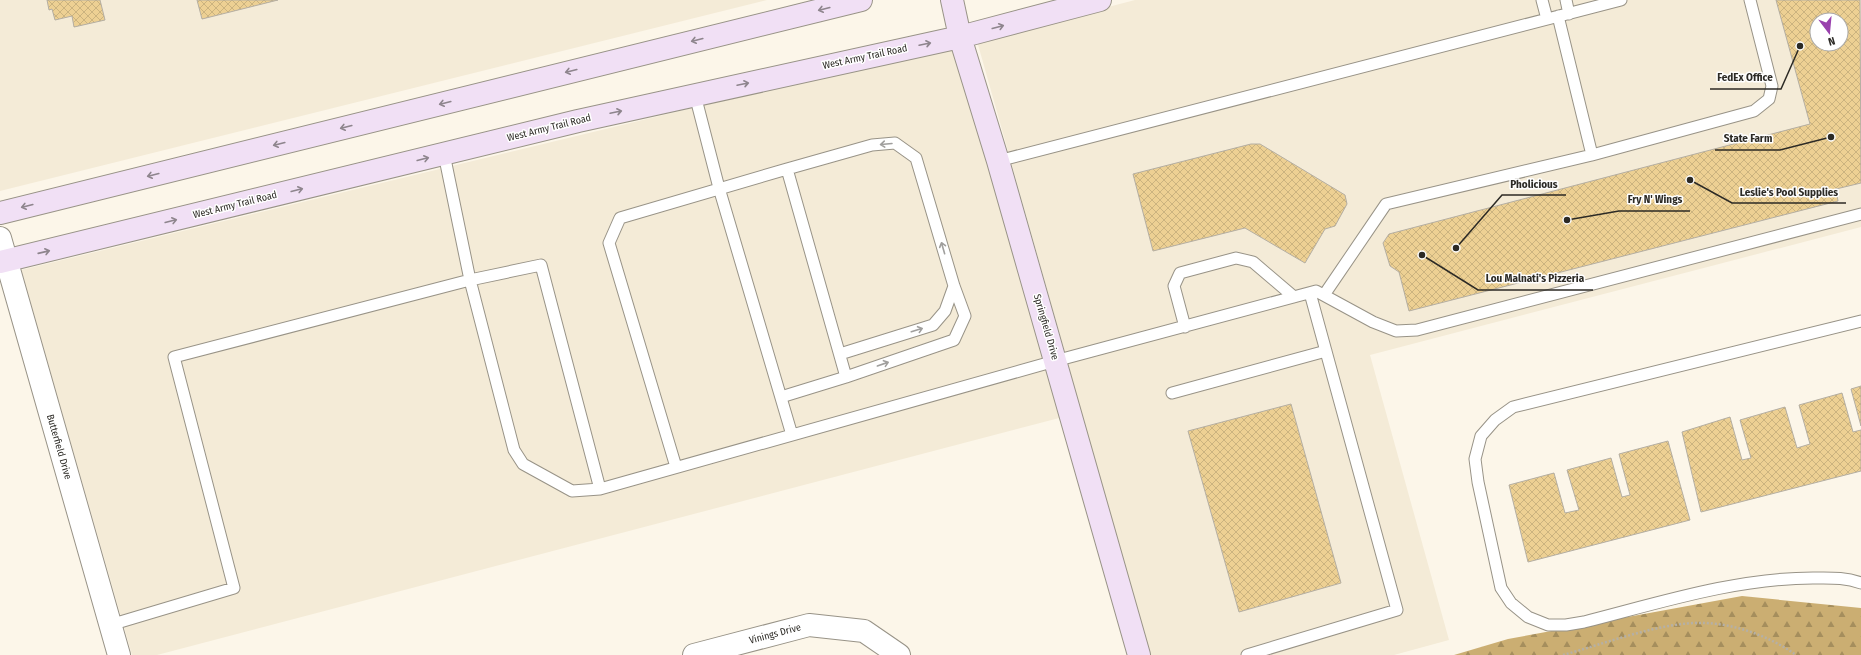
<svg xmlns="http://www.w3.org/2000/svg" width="1861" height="655" viewBox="0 0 1861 655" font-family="'Fira Sans Condensed',sans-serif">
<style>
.built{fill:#f4ebd7;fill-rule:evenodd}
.forest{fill:url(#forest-firs)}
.building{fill:url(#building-cross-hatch);stroke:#b4aea2;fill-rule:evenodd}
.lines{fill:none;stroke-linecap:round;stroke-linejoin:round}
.lane-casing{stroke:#989387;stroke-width:13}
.street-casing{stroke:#989387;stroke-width:24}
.secondary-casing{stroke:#989387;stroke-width:24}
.path{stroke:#b5b0a6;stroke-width:2.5;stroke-dasharray:2 2;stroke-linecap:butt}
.lane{stroke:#fff;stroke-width:11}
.street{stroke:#fff;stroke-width:22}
.secondary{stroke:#f1e0f5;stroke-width:22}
.oneway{stroke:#8e858d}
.oneway2{stroke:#a09f9d}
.labels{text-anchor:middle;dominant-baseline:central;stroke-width:3;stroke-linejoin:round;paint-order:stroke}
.street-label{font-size:10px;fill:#2c2a25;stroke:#fff}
.leader{fill:none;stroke:#2c2a25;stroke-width:1.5}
.callout-dot{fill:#2c2a25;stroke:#fff;stroke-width:1.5}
.callout-label{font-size:11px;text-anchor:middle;font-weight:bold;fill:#2c2a25;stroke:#fff;stroke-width:3;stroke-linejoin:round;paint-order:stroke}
</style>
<defs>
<pattern id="forest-firs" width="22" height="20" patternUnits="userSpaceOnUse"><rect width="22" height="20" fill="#cbae72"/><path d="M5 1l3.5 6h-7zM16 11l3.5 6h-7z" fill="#a58e5d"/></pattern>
<pattern id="building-cross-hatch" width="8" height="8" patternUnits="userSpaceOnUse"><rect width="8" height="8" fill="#edd093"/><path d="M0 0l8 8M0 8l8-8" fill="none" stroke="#cbb37f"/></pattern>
</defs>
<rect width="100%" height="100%" fill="#fcf6e9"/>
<path class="built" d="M0,0H767L0,191Z
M1135,0H1861V227L1370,355L1449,640L1394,655H1150L977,41ZM1817,20H1841V44H1817Z
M954,45L1063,417L157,655H132L21,270Z"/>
<path class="forest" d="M1742,596L1861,608V655H1454L1508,639Z"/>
<path class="building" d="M47,0H100L105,20L74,27L72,16L55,20L52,9L49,10Z
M197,0H278L202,19Z
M1776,0H1860L1861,183L1836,189L1838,201L1409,311L1399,272L1390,266L1383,243L1389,234L1810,124ZM1817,20H1841V44H1817Z
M1251,144H1260L1345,195L1347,204L1335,226L1325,229L1305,263L1245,228L1153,251L1133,174Z
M1861,386V426L1851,389Z
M1842,393L1853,432L1861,430V471L1701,512L1682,432L1730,417L1742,460L1751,458L1740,420L1785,407L1797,448L1810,444L1799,405Z
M1291,404L1341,583L1239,612L1188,431Z
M1668,441L1690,520L1528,562L1509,485L1554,473L1565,513L1579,510L1567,470L1611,458L1622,497L1630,495L1619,454Z"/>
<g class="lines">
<defs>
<path id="lane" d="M1542,0L1547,19
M1566,0L1569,14
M1558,16L1592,155
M695,95L719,188L792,435
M444,154L470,280L514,450L523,464L572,491L600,489L1055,361L1316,291L1373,322L1396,331L1417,330L1861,214
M998,161L1621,0
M787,169L872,145L895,143L916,158L954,286L965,316L954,340L846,377
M1324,295L1386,204L1592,155L1754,111L1769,99L1772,86L1750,0
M1861,321L1513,407L1495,420L1481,436L1475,459L1478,482L1501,588L1511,603L1528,617L1548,625H1566L1584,622C1659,603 1736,578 1813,578C1830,578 1845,577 1861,583
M1185,327L1174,286L1180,273L1236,258L1253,262L1294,297
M840,354L933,325L945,311L954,286
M1172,393L1326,351
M676,467L609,243L620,218L787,169L846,377L781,397
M110,625L234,588L174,357L470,280L541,265L600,489
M1247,655L1397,610L1310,293"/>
<path id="street" d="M0,238L119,655
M694,655L809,625L864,631L899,655"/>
<path id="secondary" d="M952,0L960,37L998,161L1139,655
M0,213L861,0
M0,262L578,121L960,37L1100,0"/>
</defs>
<use href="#lane" class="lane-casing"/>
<use href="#street" class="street-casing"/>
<use href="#secondary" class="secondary-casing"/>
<path class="path" d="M1563,655C1604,644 1663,621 1705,623C1736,624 1771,637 1796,655"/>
<use href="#lane" class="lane"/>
<use href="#street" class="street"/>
<use href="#secondary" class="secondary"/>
</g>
<defs><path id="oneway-shaft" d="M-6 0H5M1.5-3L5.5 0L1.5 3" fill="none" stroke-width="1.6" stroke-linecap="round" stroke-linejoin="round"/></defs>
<g class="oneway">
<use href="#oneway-shaft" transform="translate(824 9) rotate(166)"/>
<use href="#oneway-shaft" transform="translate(998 27) rotate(-15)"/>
<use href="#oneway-shaft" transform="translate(697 40) rotate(166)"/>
<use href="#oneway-shaft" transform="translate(925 44) rotate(-12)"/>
<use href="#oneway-shaft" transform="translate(571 71) rotate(166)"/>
<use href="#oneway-shaft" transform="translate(743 84) rotate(-12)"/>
<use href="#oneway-shaft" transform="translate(445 103) rotate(166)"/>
<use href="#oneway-shaft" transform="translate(616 112) rotate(-12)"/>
<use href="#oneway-shaft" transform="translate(346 127) rotate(166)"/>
<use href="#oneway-shaft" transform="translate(279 144) rotate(166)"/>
<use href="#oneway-shaft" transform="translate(423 159) rotate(-14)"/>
<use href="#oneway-shaft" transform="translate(153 175) rotate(166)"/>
<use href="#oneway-shaft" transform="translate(297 190) rotate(-14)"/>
<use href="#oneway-shaft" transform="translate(27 206) rotate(166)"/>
<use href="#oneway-shaft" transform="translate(171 221) rotate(-14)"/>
<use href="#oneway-shaft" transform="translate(44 252) rotate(-13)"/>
</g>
<g class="oneway2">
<use href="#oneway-shaft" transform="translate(886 144) rotate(175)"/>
<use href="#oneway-shaft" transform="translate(943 248) rotate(-106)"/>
<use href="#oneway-shaft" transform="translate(917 330) rotate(-17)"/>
<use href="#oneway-shaft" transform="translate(883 364) rotate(-19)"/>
</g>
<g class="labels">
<g class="street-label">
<text transform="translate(865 57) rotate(-12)">West Army Trail Road</text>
<text transform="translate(549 128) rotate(-14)">West Army Trail Road</text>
<text transform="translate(235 205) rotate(-14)">West Army Trail Road</text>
<text transform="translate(1046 327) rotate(74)">Springfield Drive</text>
<text transform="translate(59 447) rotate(74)">Butterfield Drive</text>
<text transform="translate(775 634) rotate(-15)">Vinings Drive</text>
</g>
</g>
<path class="leader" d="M1800 46L1781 89H1710M1831 137L1780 150H1715M1456 248L1502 195H1566M1690 180L1732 203H1846M1567 220L1619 211H1690M1422 255L1478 290H1593"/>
<g class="callout-dot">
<circle cx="1800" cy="46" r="4"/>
<circle cx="1831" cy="137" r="4"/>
<circle cx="1456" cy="248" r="4"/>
<circle cx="1690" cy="180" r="4"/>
<circle cx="1567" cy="220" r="4"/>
<circle cx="1422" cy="255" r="4"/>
</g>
<g class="callout-label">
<text x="1745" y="81">FedEx Office</text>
<text x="1748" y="142">State Farm</text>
<text x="1534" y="188">Pholicious</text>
<text x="1789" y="196">Leslie's Pool Supplies</text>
<text x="1655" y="203">Fry N' Wings</text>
<text x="1535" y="282">Lou Malnati's Pizzeria</text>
</g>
<g transform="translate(1829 32) rotate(164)"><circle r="19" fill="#ffffff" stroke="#abaaa8"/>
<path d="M0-3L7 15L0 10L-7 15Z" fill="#9941ad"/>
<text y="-6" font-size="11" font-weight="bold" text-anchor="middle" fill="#2c2a25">N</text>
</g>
</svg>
